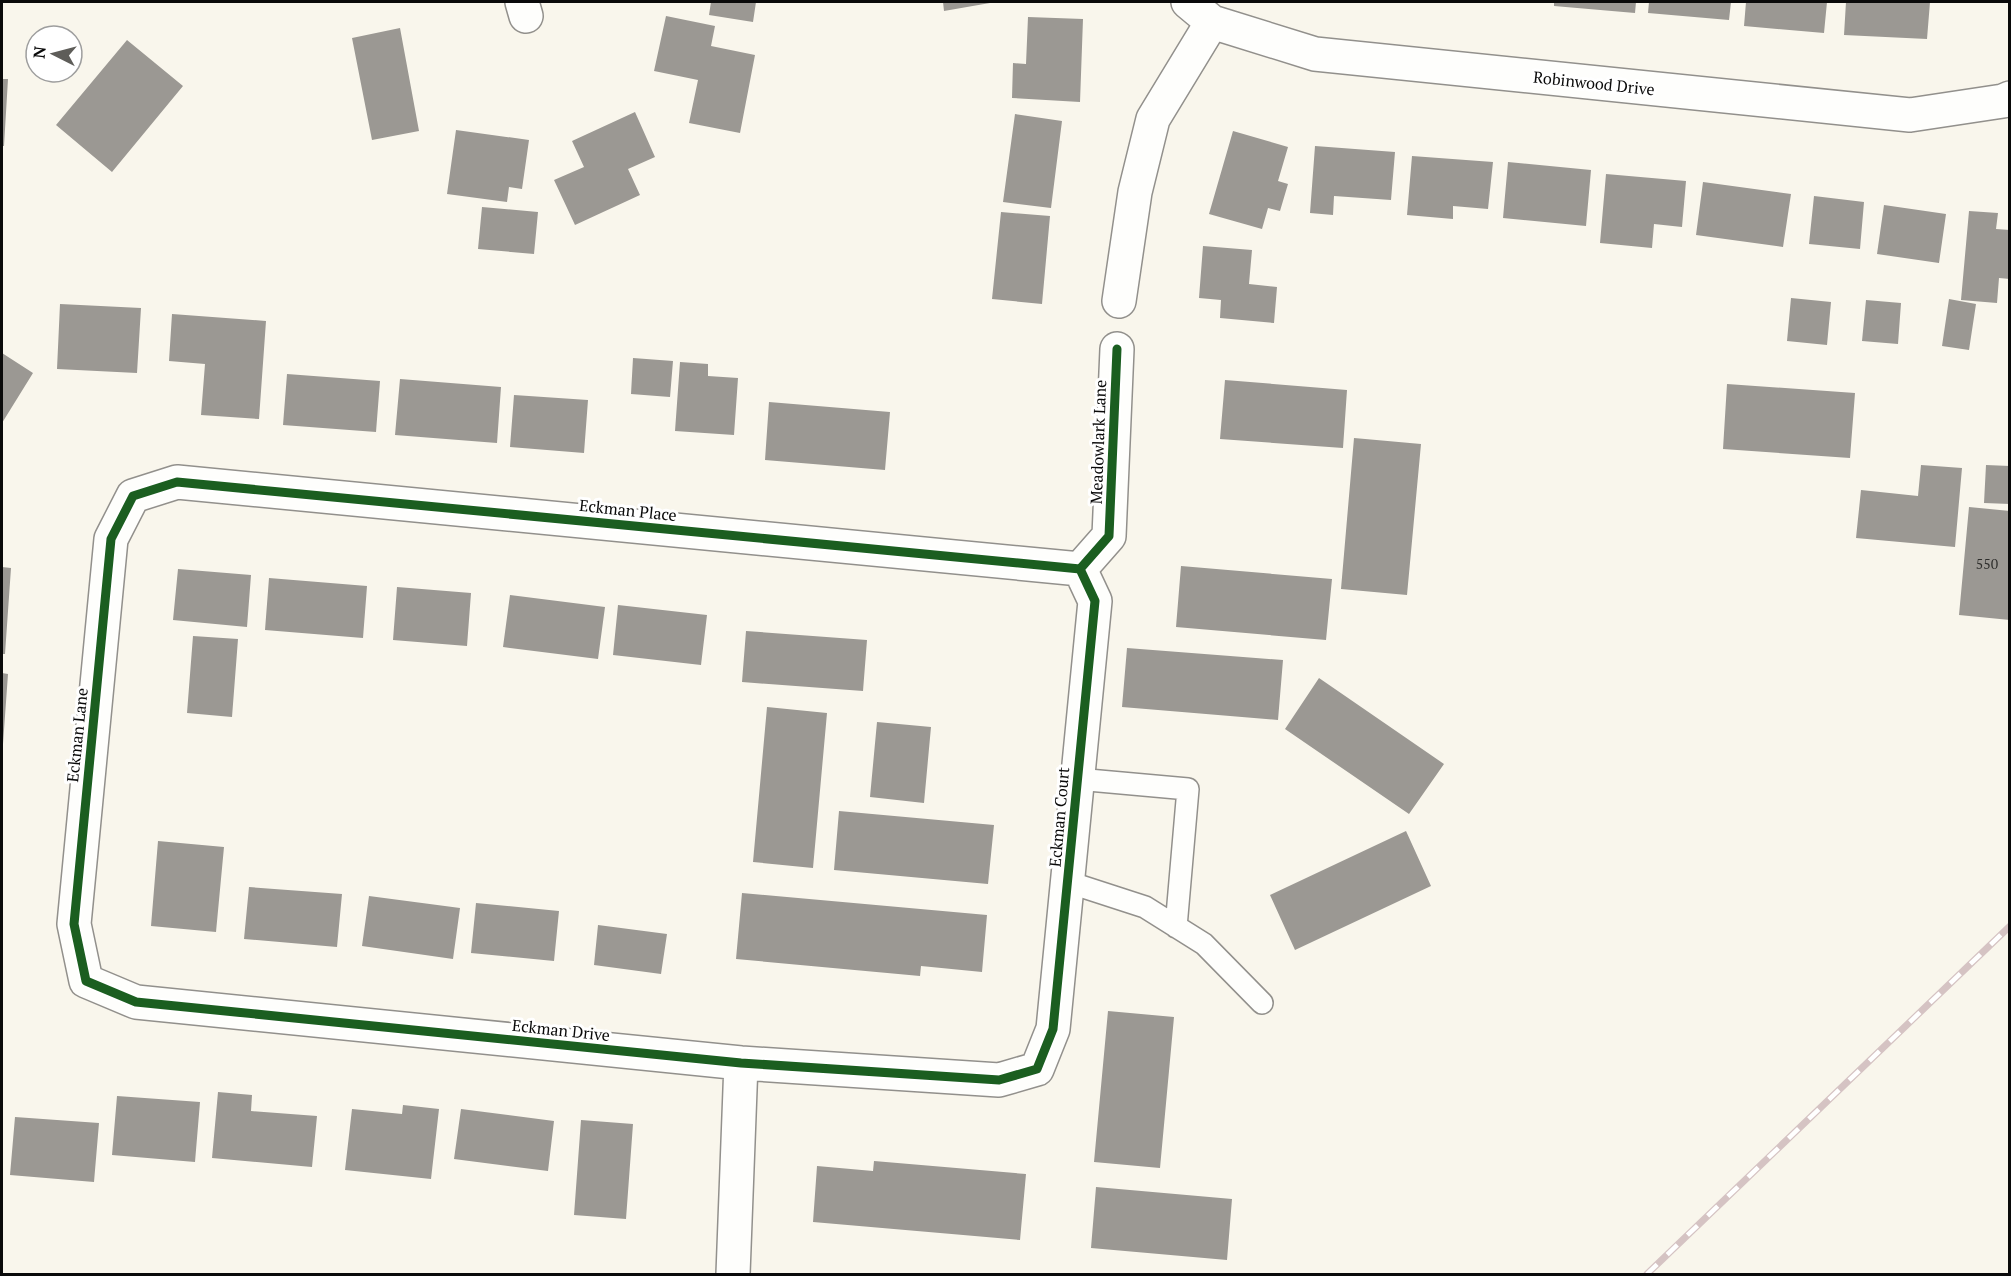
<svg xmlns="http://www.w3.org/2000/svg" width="2011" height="1276" viewBox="0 0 2011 1276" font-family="'PT Serif',serif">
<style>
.building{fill:#9b9893}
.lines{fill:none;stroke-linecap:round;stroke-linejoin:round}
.lane-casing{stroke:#92908c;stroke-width:24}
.street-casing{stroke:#92908c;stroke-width:36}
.lane{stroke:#fefefc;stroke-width:21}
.street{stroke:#fefefc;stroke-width:33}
.rail-casing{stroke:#d5c3c3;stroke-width:7}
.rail{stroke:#fff;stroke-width:4.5;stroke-dasharray:14;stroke-linecap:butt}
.cycleway-casing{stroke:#fff;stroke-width:13}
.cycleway{stroke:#1b5e20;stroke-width:9}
.labels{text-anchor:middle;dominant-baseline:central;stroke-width:6;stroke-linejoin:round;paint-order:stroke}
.number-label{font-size:14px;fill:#2e2e2c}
.street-label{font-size:16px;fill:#0a0a0a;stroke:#fff}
</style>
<rect width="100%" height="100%" fill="#f9f6ec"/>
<path class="building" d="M711,2H756L753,22L709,15Z
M943,2H990V3L944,11Z
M1554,2H1636L1635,13L1554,6Z
M1649,2H1731L1729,20L1648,13Z
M1746,2H1827L1824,33L1744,26Z
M1846,2H1930L1927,39L1844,35Z
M666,16L715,26L711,46L755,55L740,133L689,123L698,80L654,71Z
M1028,17L1083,19L1080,102L1012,98L1013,63L1026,64Z
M400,28L419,131L372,140L352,38Z
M127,40L183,86L112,172L56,125Z
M2,79H8L4,146H2Z
M635,112L655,157L628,169L640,195L575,225L554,180L584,167L572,141Z
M1015,114L1062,121L1051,208L1003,202Z
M456,130L529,140L522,189L509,187L507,202L447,194Z
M1233,131L1288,147L1278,181L1288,184L1280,211L1268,208L1262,229L1209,214Z
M1315,146L1395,152L1391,200L1334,196L1333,215L1310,213Z
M1412,156L1493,162L1488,209L1453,206V219L1407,215Z
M1508,162L1591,170L1586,226L1503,218Z
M1606,174L1686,181L1682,227L1654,224L1652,248L1600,243Z
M1703,182L1791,194L1783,247L1696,235Z
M1814,196L1864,202L1860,249L1809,244Z
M1884,205L1946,214L1939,263L1877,254Z
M482,207L538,212L534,254L478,249Z
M1969,211L1998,213L1996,229L2010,230V279L1999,278L1997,303L1961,300Z
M1001,212L1050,216L1042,304L992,299Z
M1203,246L1252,250L1249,284L1277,287L1274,323L1220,318L1221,300L1199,298Z
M1791,298L1831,302L1827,345L1787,341Z
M1949,299L1976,304L1969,350L1942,346Z
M1866,300L1901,303L1898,344L1862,341Z
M60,304L141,308L137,373L57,369Z
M172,314L266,321L259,419L201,415L205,364L169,361Z
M2,353L33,373L2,423Z
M633,358L673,361L670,397L631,394Z
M680,362L708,364V376L738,378L734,435L675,431Z
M287,374L380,381L376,432L283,425Z
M400,379L501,387L497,443L395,435Z
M1225,380L1347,390L1343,448L1220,439Z
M1727,384L1855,393L1850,458L1723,449Z
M514,395L588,400L584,453L510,447Z
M769,402L890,412L885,470L765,460Z
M1354,438L1421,444L1407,595L1341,589Z
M1921,465L1962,468L1955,547L1856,538L1861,490L1918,496Z
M1986,465L2010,466V504L1984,503Z
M1969,507L2010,511V620L1959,615Z
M1181,566L1332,579L1326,640L1176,627Z
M2,567L11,568L5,654H2Z
M178,569L251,575L247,627L173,620Z
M269,578L367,586L363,638L265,630Z
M397,587L471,593L467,646L393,640Z
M510,595L605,607L598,659L503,647Z
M618,605L707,615L701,665L613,655Z
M746,631L867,640L863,691L742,682Z
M193,636L238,639L232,717L187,713Z
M1127,648L1283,660L1278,720L1122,707Z
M2,673L8,674L3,744H2Z
M1319,678L1444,764L1409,814L1285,729Z
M767,707L827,713L813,868L753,862Z
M877,722L931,727L924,803L870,797Z
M839,811L994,825L988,884L834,870Z
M1406,831L1431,886L1295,950L1270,895Z
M158,841L224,847L216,932L151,926Z
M249,887L342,894L337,947L244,939Z
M742,893L987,915L982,972L921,966L920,976L736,959Z
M369,896L460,908L453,959L362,946Z
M476,903L559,911L554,961L471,953Z
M598,925L667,934L661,974L594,965Z
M1108,1011L1174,1017L1160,1168L1094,1162Z
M218,1092L252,1095L251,1111L317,1116L312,1167L212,1158Z
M117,1096L200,1102L195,1162L112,1155Z
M403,1105L439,1109L431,1179L345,1170L352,1109L402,1114Z
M461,1109L554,1121L548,1171L454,1159Z
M15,1117L99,1123L94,1182L10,1175Z
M581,1120L633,1124L626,1219L574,1215Z
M874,1161L1026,1174L1020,1240L813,1222L817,1166L873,1171Z
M1096,1187L1232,1199L1227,1260L1091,1248Z"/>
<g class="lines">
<defs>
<path id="lane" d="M1077,779L1188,789L1176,927
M1068,882L1145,907L1204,944L1262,1003"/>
<path id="street" d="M522,2L526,16
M1188,2L1212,22L1315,54L1910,115L2003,101L2010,98
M1119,301L1135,192L1153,119L1212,22
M1080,569L1095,601L1053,1029L1037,1069L999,1080L741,1063L136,1002L86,981L74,924L111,539L133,496L177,482L1080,569L1109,536L1117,349
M733,1274L741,1063"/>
</defs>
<use href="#lane" class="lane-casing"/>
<use href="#street" class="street-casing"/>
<use href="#lane" class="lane"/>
<use href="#street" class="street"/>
<defs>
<path id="rail" d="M1647,1274L2010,926"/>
</defs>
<use href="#rail" class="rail-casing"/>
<use href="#rail" class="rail"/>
<defs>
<path id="cycleway" d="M1080,569L1095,601L1053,1029L1037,1069L999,1080L741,1063L136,1002L86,981L74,924L111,539L133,496L177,482L1080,569L1109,536L1117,349"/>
</defs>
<use href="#cycleway" class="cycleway-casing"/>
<use href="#cycleway" class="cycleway"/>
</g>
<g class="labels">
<g class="number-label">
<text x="1987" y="563">550</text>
</g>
<g class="street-label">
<text transform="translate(1594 83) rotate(6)">Robinwood Drive</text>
<text transform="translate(1098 442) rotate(-88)">Meadowlark Lane</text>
<text transform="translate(628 510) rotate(6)">Eckman Place</text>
<text transform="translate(77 735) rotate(-84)">Eckman Lane</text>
<text transform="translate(1059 817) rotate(-85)">Eckman Court</text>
<text transform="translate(561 1030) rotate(6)">Eckman Drive</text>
</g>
</g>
<rect width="2011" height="1276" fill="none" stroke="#0a0a0a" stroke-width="6"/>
<g transform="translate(54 54) rotate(276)"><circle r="28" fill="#ffffff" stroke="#9d9d9d" stroke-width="1.5"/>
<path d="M0-4.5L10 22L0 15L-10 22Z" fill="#5e5d59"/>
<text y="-9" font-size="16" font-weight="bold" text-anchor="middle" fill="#0a0a0a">N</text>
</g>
</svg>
